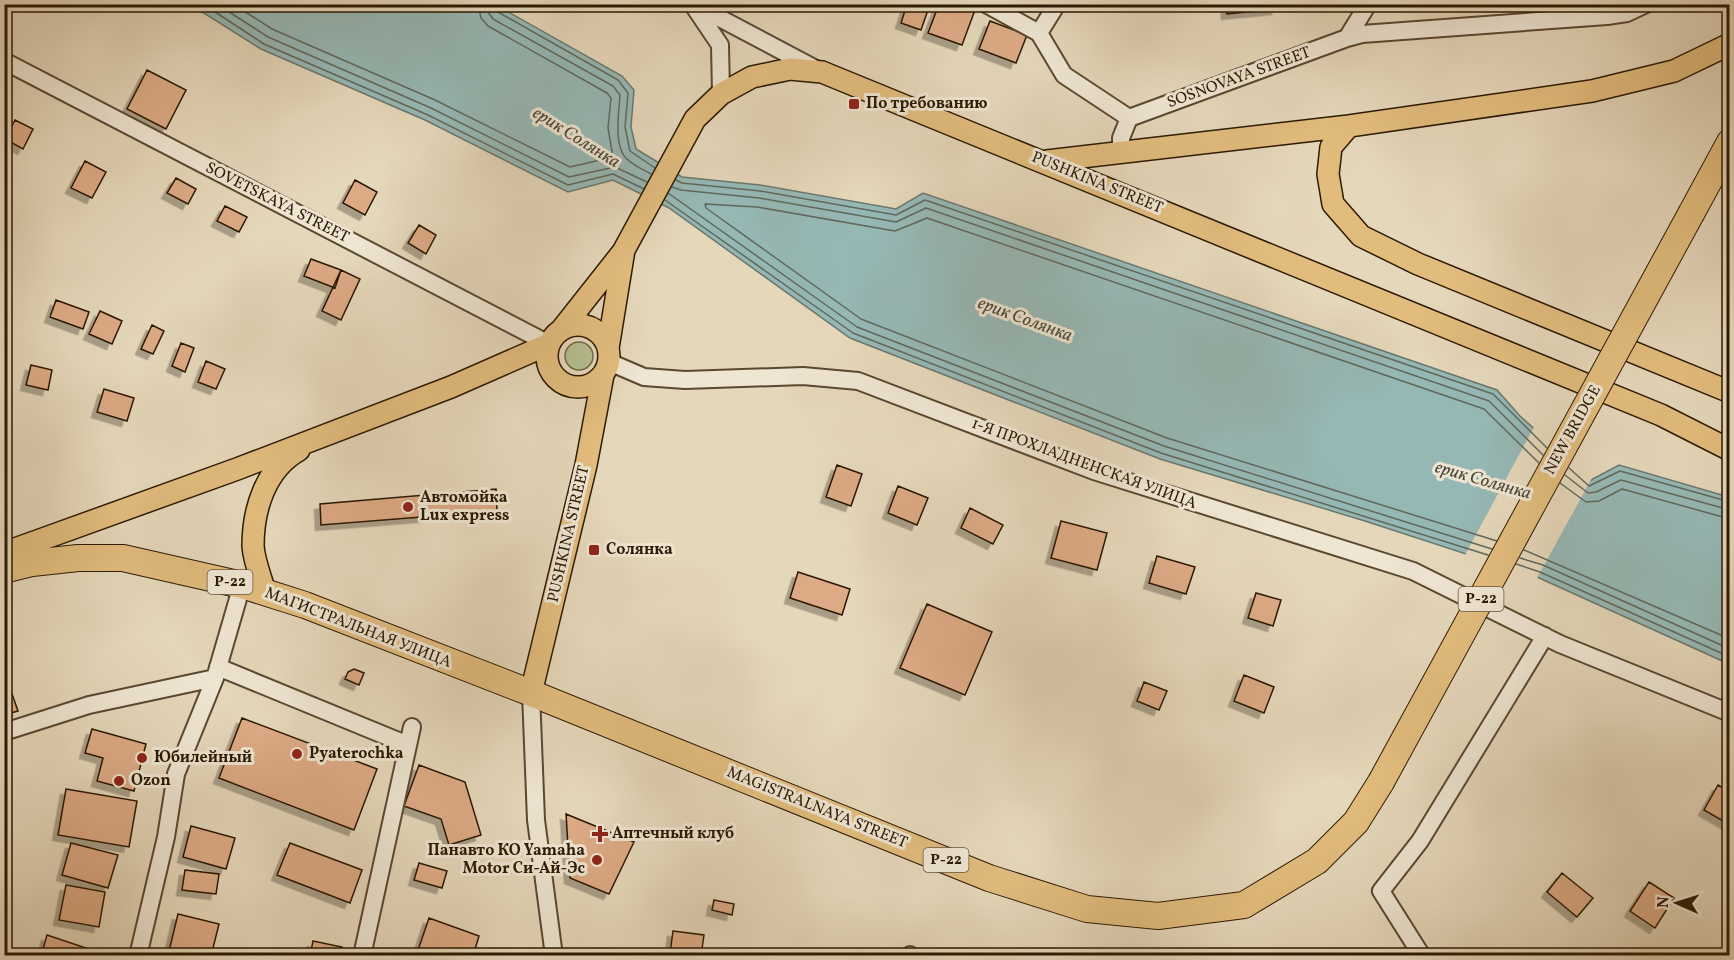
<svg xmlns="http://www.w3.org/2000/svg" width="1734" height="960" viewBox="0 0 1734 960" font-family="Vollkorn,serif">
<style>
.green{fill:#b6be8f;stroke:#706c49;stroke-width:1.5}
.water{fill:#96b8b5;stroke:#6b786e;stroke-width:1.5}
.pier{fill:#e5d7ba}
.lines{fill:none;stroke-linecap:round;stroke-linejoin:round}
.shore{stroke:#60685c;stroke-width:1.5}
.building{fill:#dcaa85;stroke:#2b1903;stroke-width:1.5;filter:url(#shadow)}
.minor-casing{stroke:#5a4831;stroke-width:20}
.major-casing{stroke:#2b1903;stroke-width:24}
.highway-casing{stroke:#2b1903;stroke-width:28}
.minor{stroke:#eee5d2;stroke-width:16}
.major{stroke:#e2bc7d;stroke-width:21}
.highway{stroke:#e2bc7d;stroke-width:26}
.highway-bridge-casing{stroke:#2b1903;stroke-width:28;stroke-linecap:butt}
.highway-bridge{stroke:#e2bc7d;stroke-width:26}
.poi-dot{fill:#8f2418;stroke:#eee5d2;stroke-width:2}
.labels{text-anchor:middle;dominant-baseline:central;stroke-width:6;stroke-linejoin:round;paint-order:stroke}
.shield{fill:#eee5d2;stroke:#665641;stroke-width:1.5}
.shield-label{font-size:15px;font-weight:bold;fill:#2b1903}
.street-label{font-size:16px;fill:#2b1903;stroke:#eee5d2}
.poi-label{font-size:16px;font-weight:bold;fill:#2b1903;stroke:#eee5d2;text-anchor:start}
.water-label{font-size:18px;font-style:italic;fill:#4b4938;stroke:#eee5d2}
</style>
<defs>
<filter id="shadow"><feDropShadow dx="-5.5" dy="5.5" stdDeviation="0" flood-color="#0004"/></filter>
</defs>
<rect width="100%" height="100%" fill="#e5d7ba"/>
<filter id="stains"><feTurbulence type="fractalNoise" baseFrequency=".00333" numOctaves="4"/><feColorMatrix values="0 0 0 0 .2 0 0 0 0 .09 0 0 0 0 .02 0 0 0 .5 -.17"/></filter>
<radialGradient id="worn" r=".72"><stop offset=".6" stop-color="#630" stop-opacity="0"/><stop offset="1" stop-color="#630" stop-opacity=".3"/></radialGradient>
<path class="green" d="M565 356a14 14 0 1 1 28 0a14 14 0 1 1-28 0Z"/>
<path class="water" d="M191,5H496L622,76L634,90L631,127L636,149L682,177L760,185L896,209L923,193L1497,390L1520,416L1591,480L1619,465L1729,497V664L1537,577L1365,521L1160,459L850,338L669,208L613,180L568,192L425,120L261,49Z"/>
<path class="pier" d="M1535,425L1593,476L1536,580L1464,557Z"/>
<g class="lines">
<path class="shore" d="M203,4L264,44L428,115L568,185L613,174L644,189
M217,4L268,37L431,108L569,177L615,167L647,182
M233,4L272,29L435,100L570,167L613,157L608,128L611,98L607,93L488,26L481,18L478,4
M487,4L488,12L493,19L613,86L620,95C619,112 613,147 627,159C634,166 644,170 651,174
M494,4L498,12L618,80L628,93L625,127L630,151L655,168
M676,180L682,183L760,191L896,215L925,200L1493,394L1547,448
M672,187L681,190L759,198L896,222L926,208L1489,401L1543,455
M668,193L857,327L1164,446L1492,549
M665,200L853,333L1161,453L1488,555
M1569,468L1589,486L1620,471L1730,502
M1565,475L1588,493L1596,492L1621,480L1730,510
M1560,483L1586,502L1599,501L1622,489L1730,519
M1497,541L1167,438L861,319L706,208L705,204L757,207L895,231L927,218L1484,409L1539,463
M1524,550L1730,639
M1520,558L1543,565L1730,649
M1516,564L1540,572L1730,657"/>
</g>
<path class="building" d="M907,4H930L921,30L901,23Z
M939,4H961L975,10L962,45L928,33Z
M1226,4H1277V9L1227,14Z
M990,21L1027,35L1016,63L979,49Z
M147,70L186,90L166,129L127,109Z
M15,120L33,129L23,149L5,139Z
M85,161L106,172L92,198L71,188Z
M176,178L196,189L188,204L167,193Z
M355,180L377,192L365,215L343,203Z
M225,206L247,217L239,232L217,221Z
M419,225L436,235L426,254L408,243Z
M311,259L341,270L335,288L304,276Z
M341,270L360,279L341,320L322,311Z
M56,300L89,312L83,329L50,317Z
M100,311L122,321L112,344L89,334Z
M152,325L164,331L153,354L141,349Z
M181,343L194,348L185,372L172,366Z
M206,361L225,369L216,389L198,382Z
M31,365L52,370L48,390L26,385Z
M104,389L134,398L127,421L97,412Z
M837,465L862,474L851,506L826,497Z
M898,486L928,498L917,525L888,513Z
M496,489L497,511L321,525L320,504Z
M970,508L1003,525L993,544L961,528Z
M1061,521L1107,533L1097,570L1051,558Z
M1157,556L1195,567L1186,594L1149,583Z
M798,572L850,589L842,615L790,598Z
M1256,593L1281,600L1273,626L1248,618Z
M927,604L992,632L965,695L900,668Z
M354,669L364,673L359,685L345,679L348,672Z
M4,671L18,711L4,715Z
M1244,675L1274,687L1264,713L1234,701Z
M1144,682L1167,691L1159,710L1137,701Z
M242,718L377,769L354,830L219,778Z
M92,729L146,744L134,791L97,781L103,758L85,753Z
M419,765L465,782L481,835L449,845L441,819L404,806Z
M1718,785L1730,792V825L1704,810Z
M66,789L137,801L129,847L58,835Z
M566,814L634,842L609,894L570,878Z
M191,826L235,838L226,869L183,857Z
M71,843L118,855L108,888L62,875Z
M290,843L362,870L350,903L277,875Z
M419,863L447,871L442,888L414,880Z
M185,870L219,874L216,894L182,890Z
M1562,873L1593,898L1577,917L1547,892Z
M1649,882L1674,898L1655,928L1630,911Z
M66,885L105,892L99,927L59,920Z
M714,900L734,904L732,915L712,910Z
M178,914L219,924L211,956H188L169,951Z
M429,918L479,936L473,956H416Z
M673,931L704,935L701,956L670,953Z
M47,935L89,949L87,956H41Z
M313,941L342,947L340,956H310Z"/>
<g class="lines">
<defs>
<path id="minor" d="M693,4L816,69
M986,4L1039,33L1064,75L1129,118
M693,5L720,45L721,94
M1039,33L1057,4
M1347,38L1362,34L1607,16L1627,13L1646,4
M4,61L549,344
M1121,153V138L1129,118L1347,38L1368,4
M609,362L644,377L685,380L803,376L858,381L1094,471L1413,571L1560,644L1730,713
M218,667L408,745
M531,693L536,820L554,956
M4,732L89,705L215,678
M138,956L166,837L176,774L215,678L242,585
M362,956L412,727
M910,956V955
M1422,956L1381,891L1420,841L1545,636"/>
<path id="major" d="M1349,126L1331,147L1328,174L1333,204L1361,236L1418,264L1730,392
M1047,161L1349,126L1592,91L1674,71L1730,44
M547 356a31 31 0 1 1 62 0a31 31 0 1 1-62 0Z
M562,329L622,253
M608,348L624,250L695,119L721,94L752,77L790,69L822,72L1661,415L1730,450
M4,553L237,469L451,387L549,344
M265,592C261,578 254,561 253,546C253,510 265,469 299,450
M531,693L586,465L603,375"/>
<path id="highway" d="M1692,212L1730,142
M4,570L32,563L78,558H123L242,585L305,605L526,691L989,878L1087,909L1158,916L1244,905L1317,861L1356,822L1381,782"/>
</defs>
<use href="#minor" class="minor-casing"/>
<use href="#major" class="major-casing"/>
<use href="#highway" class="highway-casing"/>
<use href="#minor" class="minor"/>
<use href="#major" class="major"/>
<use href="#highway" class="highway"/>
<defs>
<path id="highway-bridge" d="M1381,782L1692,212"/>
</defs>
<use href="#highway-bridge" class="highway-bridge-casing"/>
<use href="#highway-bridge" class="highway-bridge"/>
</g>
<g class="poi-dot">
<rect x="848" y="98" width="12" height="12" rx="3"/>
<circle cx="408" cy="507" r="6"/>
<rect x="588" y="544" width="12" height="12" rx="3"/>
<circle cx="297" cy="754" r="6"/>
<circle cx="142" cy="758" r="6"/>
<circle cx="119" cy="781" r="6"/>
<path d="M597 825h6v6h6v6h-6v6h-6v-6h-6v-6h6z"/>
<circle cx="597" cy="860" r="6"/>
</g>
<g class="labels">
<g class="shield">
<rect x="207.5" y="570" width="45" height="24" rx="4.5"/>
<rect x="1458.5" y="587" width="45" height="24" rx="4.5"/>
<rect x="923.5" y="848" width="45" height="24" rx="4.5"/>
</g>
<g class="shield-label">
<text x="230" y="582">Р-22</text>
<text x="1481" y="599">Р-22</text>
<text x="946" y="860">Р-22</text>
</g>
<g class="street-label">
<text transform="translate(1239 78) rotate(-20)">SOSNOVAYA STREET</text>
<text transform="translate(1097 183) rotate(22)">PUSHKINA STREET</text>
<text transform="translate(277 203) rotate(27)">SOVETSKAYA STREET</text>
<text transform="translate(1573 430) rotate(-61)">NEW BRIDGE</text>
<text transform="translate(1084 464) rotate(20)">1-Я ПРОХЛАДНЕНСКАЯ УЛИЦА</text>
<text transform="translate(569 534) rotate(-77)">PUSHKINA STREET</text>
<text transform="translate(358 628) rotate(21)">МАГИСТРАЛЬНАЯ УЛИЦА</text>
<text transform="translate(817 808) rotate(22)">MAGISTRALNAYA STREET</text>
</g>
<g class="poi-label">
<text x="866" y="104">По требованию</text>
<text x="420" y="498">Автомойка<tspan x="420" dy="18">Lux express</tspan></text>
<text x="606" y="550">Солянка</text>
<text x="309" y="754">Pyaterochka</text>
<text x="154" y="758">Юбилейный</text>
<text x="131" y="781">Ozon</text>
<text x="612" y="834">Аптечный клуб</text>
<text x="585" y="851" text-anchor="end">Панавто КО Yamaha<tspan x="585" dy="18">Motor Си-Ай-Эс</tspan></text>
</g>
<g class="water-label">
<text transform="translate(576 138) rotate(32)">ерик Солянка</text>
<text transform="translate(1025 320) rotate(20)">ерик Солянка</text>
<text transform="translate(1483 481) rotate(16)">ерик Солянка</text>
</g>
</g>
<rect width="1734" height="960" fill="none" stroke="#e5d7ba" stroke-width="24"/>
<rect x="6" y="6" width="1722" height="948" fill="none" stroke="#2b1903" stroke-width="3"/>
<rect x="12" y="12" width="1710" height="936" fill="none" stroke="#2b1903" stroke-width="1.5"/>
<g transform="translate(1677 903) rotate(273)" stroke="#eee5d2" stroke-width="4.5" paint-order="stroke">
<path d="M0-4.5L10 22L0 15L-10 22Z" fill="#2b1903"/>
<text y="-9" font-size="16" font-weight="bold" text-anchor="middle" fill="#2b1903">N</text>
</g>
<rect width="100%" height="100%" filter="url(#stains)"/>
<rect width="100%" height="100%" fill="url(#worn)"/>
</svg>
